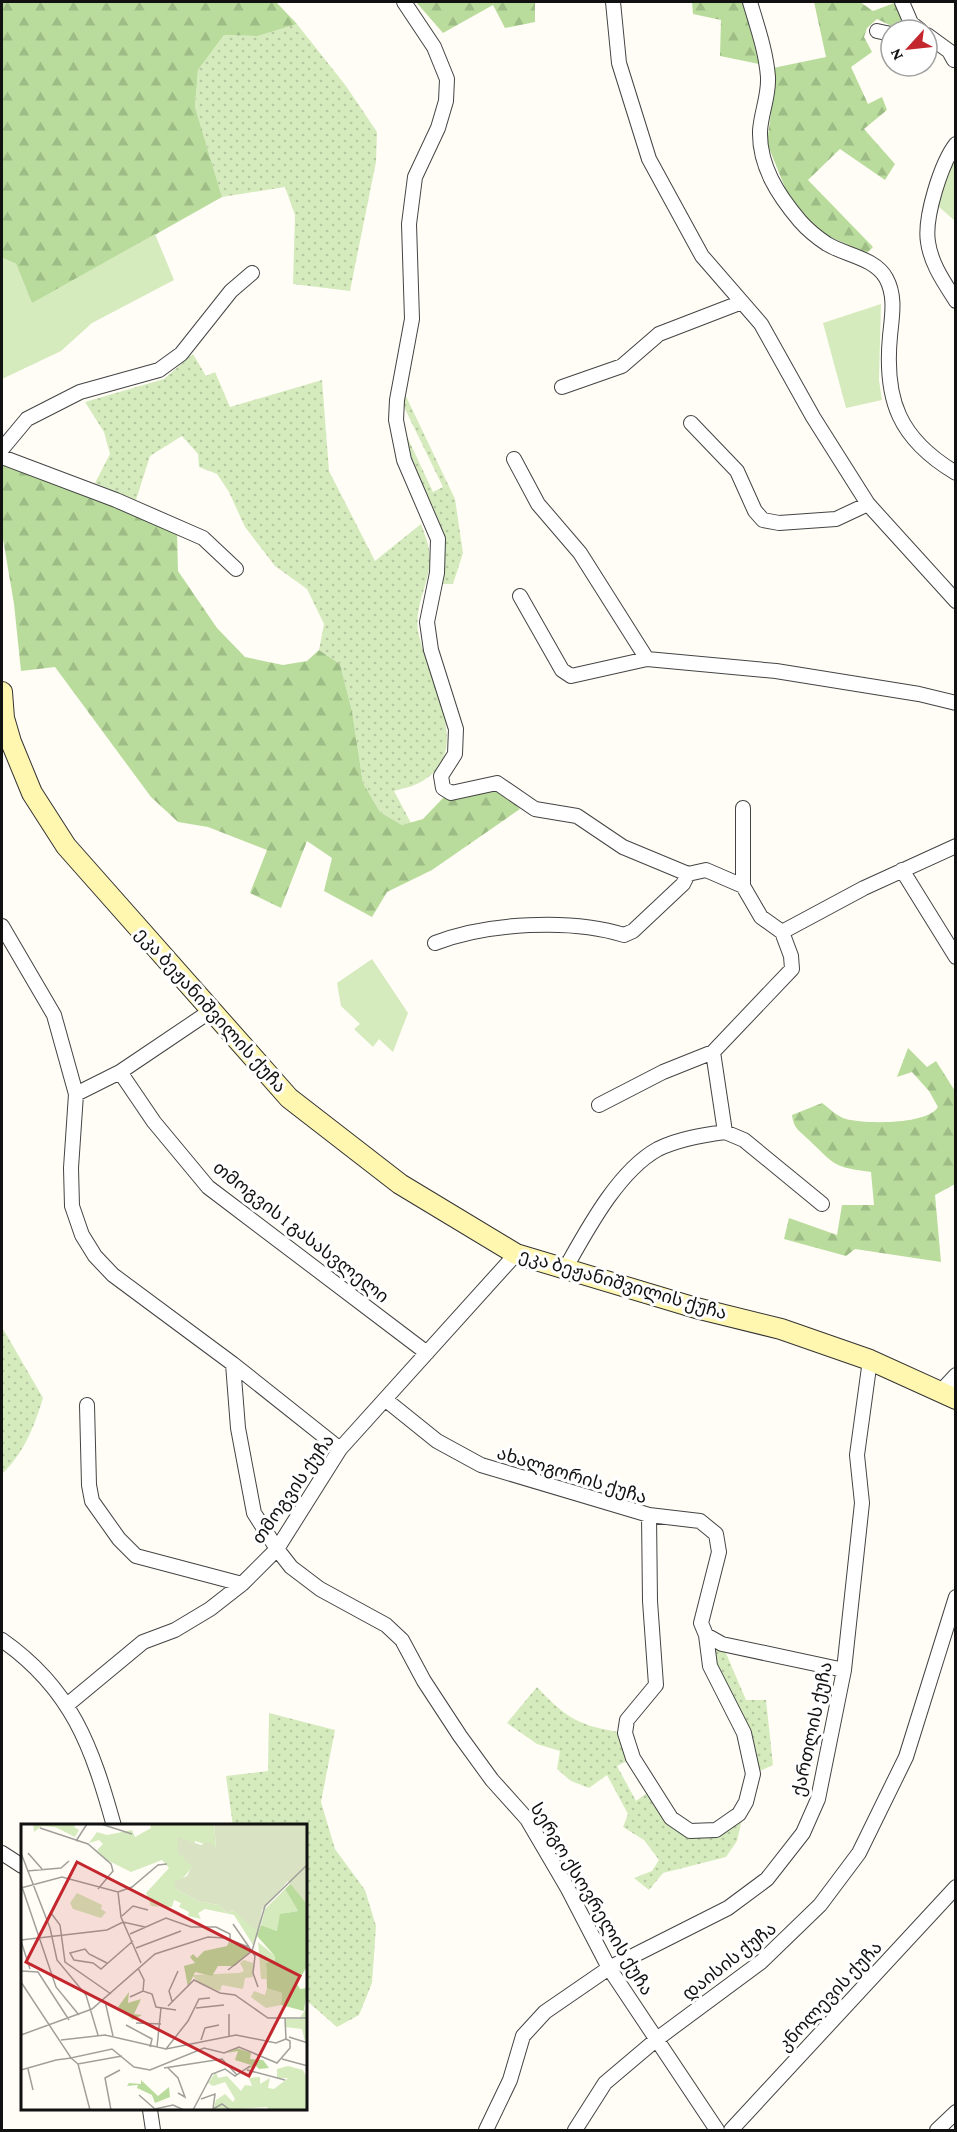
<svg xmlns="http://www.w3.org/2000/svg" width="957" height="2132" viewBox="0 0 957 2132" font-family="'Crimson Pro','Noto Sans Georgian',serif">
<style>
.grass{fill:url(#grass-dots)}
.forest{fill:url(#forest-firs)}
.garden{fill:#d5ebbd}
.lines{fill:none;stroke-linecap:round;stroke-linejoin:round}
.street-casing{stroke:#444;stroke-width:16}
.secondary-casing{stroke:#333;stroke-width:22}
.street{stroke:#fff;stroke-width:14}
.secondary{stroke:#fff6b0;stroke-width:20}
.labels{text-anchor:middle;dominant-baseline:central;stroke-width:6;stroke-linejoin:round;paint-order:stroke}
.street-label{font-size:18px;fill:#111;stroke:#fff}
.inset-road{fill:none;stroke:#a09f9a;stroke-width:1.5}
.view{fill:#c4262e;fill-opacity:0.15;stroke:#c4262e;stroke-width:3}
.inset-edge{fill:none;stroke:#111;stroke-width:3}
</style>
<defs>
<pattern id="grass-dots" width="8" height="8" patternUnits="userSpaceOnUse" patternTransform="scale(1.5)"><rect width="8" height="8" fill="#d5ebbd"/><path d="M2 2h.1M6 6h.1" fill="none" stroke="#b6c8a1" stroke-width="1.8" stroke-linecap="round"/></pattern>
<pattern id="forest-firs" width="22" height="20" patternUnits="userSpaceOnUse" patternTransform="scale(1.5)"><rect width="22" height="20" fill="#b9dc9c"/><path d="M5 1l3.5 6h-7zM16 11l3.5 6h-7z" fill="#9ebc85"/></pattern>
</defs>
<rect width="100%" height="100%" fill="#fffdf5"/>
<path class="grass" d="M297,24L346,86L377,132L376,162L350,291L293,284L295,215L285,187L222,197L195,107L198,70L224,35L258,36Z
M193,354L206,376L215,372L230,407L322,380L329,471L375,561L421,524C425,535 430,547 430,559C430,582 414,605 418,631C426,674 475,749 424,780C416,786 404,788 394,791L411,823L402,825L380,812L363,783L352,711L340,664L319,650L324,624L307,589L275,566L245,527L229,492L217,474L199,467L198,454L182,436L150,456L136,500L95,483L110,454L104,432L85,402L164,379Z
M403,390L455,499L463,553L453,584H443L445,555L440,533L408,457L404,430L433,492L443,487L404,407Z
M2,1327L43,1398C34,1427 24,1453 2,1474Z
M722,1644L746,1700H766L773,1765L753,1774L707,1650Z
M537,1687C568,1720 580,1726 625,1733L633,1758L617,1766L636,1801L651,1790L690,1831L716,1830L746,1802L737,1841L726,1857L663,1873L649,1890L634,1878L652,1871L659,1860L644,1840L623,1827L628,1814L607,1775L589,1788L571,1781L557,1769L560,1751L537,1744L507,1723Z
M269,1713L335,1730L321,1802L335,1849L365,1890L376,1926L372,1983L359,2015L337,2027L306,2000V1826H233L226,1776L268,1771Z"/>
<path class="forest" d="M2,2H276L297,24L258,36L224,35L198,70L195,107L222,197L32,304L16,264L2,258Z
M416,2H535V22L505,28L493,5L443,33Z
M692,2H744L759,64L720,56L721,20L693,14Z
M814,2H860L873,11L897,2L899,13L914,30H900L877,19L867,28L864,37L872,52L851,67L868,104L882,97L887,110L864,129L895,164L885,180L840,149L808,180L873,247L867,253L830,237L807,221L788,195L767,143L773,97V68L826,57Z
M2,464L124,509L177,532L178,571L217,628L245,657L283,665L307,661L319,650L340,664L352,711L363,783L380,812L402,825L423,819L443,798L496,786L520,809L432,870L387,892L372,917L324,891L332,858L307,841L281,908L250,893L267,850L208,827L178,822L151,797L55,667L21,671L14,604L2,533Z
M908,1048L927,1067L936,1061L955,1091V1184L935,1195L941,1262L855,1249L846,1256L784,1239L789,1218L837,1235L842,1205H874L871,1172C834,1167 836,1166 810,1141C800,1131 794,1130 792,1115L822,1103C829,1108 838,1117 846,1119C865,1124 927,1125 938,1107L929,1091L912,1072L897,1077Z"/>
<path class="garden" d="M955,154V221L938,206L942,186Z
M155,234L174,280L92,323L61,351L2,379V258L16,264L32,303Z
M881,304L879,380L882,400L846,408L823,323Z
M372,959L408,1013L393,1052L379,1039L373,1047L354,1029L360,1024L341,1006L337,983Z"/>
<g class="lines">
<defs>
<path id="street" d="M404,2L434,47L447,79L446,101L438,128L415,177L409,224L412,319L397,400L396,420L404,460L438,539L437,573L427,622L431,650L456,729L455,754L441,776L443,788L451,793L497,783L535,809L577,816L623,847L688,874L706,870L743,886
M613,2L619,63L649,159L702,256L761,324L813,417L868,504L956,601
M750,2C757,26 766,51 768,77C769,96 761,113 760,131C759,166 778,195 800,221C807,229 818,238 827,244C845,255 875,258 886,278C896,296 892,316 890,336C884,400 899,439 956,473
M902,2L911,23L920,30
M877,31L891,34
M927,35L949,51L954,60
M956,144C941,163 924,218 928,242C931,264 944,282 956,301
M562,387L622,366L659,334L742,302
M691,423L737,471L755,511L763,520L779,523L836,519L868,504
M2,449L27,419L80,392L159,370L181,354L231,291L252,273
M2,457L116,500L203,538L236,569
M514,459L538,504L580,553L647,659
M520,596L562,670L571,676L647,659L776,671L919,694L956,703
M743,808V886L761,917L782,932L791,956L792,969L713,1052L725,1132L744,1140L822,1204
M902,870L956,957
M2,926L54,1015L76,1094L71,1168L72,1206L82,1235L95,1256L113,1275L233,1364L340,1449
M782,932L864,888L956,846
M435,943C486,923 571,918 624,935L633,931L683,884L688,874
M120,1072L154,1122L208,1187L427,1353
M76,1094L120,1072L212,1010
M599,1105L663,1072L713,1052
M565,1269C587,1230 618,1171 658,1149C678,1139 703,1135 725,1132
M233,1364L238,1428L254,1513L277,1549L291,1567L320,1589L386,1625L402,1640L424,1681L460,1736L492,1780L527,1819L568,1889L609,1968L717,2130
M941,1391L956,1375
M386,1400L437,1441L481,1465L649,1515L700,1521L716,1534L719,1552L701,1623L706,1635L710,1666L744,1733L753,1774L746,1802L739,1814L716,1830L690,1831L671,1818L633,1758L625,1733L627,1720L656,1685L650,1601L649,1515
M87,1405L89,1485L92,1501L119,1539L136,1556L242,1584
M706,1635L722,1644L844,1670
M2,1640C72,1689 92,1747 114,1826
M67,1705L143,1642L175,1630L210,1609L242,1584L277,1549L340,1449L516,1254
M2,1853L22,1866
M150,2110L153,2130
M486,2130L510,2080L523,2036L545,2012L609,1968L728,1908L767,1879L803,1833L818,1799L844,1670L862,1503L857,1455L870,1360
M575,2130L605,2083L657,2039L761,1962L820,1905L859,1853L906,1757L956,1597
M731,2130L956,1887
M937,2130L956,2112"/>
<path id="secondary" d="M2,692L4,718L11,742L32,793L66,846L289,1098L400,1184L516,1254L696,1308L781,1329L870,1360L956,1399"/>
</defs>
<use href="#street" class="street-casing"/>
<use href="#secondary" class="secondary-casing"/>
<use href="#street" class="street"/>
<use href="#secondary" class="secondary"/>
</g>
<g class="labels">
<g class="street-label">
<text transform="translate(211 1010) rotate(48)">ეკა ბეჟანიშვილის ქუჩა</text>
<text transform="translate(301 1232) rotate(38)">თმოგვის I გასასვლელი</text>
<text transform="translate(623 1284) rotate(16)">ეკა ბეჟანიშვილის ქუჩა</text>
<text transform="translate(572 1475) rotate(17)">ახალგორის ქუჩა</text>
<text transform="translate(293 1489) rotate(-55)">თმოგვის ქუჩა</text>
<text transform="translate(812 1729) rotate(-78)">ქართლის ქუჩა</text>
<text transform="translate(592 1899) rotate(59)">სერგო ქსოვრელის ქუჩა</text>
<text transform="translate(729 1961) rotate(-38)">დაისის ქუჩა</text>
<text transform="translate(830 1996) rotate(-47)">კნოლევის ქუჩა</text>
</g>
</g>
<g transform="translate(21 1824)">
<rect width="286" height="286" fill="#fffdf5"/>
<path d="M12,0H55L53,3L58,6L54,13L34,3L21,2L13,8ZM129,0H193L195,24L174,17L172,42L154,64L176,77L198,81L206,89L212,86L238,105L232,121L213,91L184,85L177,89L180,95L167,92L168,88L158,83L160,79L153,76L151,83L130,82L125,69L148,44L141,36L110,48L84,35L76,26L82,20L78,16L68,19L76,8L86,11L111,6L114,13L130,4ZM264,65L277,87L265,89L256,107L240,101L244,85ZM56,69L81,81L80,85L85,88L80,94L52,85L49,79ZM223,136L232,139V153L224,154L222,165L201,161L199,167L179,160L171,151L218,149L223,147L219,139ZM246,164L261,169L260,181L245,184L230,173L233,167L244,171ZM286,183V209L284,218L281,205L264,203L265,195H278ZM267,242L282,246L286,254V286H248L246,283L197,286L193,283L195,276L204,270L212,278L214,275L204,258L192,262L187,259L195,248L197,254L206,252L220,267L224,261L231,262L228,254L239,253V260L249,254L247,264L253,265L267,254H256V245Z" fill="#d5ebbd"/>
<path d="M270,59L286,80V142L276,160L279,165L286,164L283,187L260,181L261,169L246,164L245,139L254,136L253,131L236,112L240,101L256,107L259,90L277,87L264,65ZM208,118L230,127L214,142H197L191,152L174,148L167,163L163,142L174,139L169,133L172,130L176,134L183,127L206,122ZM108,168L107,179L120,175L113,190L121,191L112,196L97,183ZM216,224L230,229L229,235L242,236L248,244L238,245L234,241L224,247L230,241L214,236L217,227L206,229ZM120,256L137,272L148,263L149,273L134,279L131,271L116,264L117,261L106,262L108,259L120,260Z" fill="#b9dc9c"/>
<path d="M193,0H286V80L267,57L241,86L238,105L234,106L212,86L206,89L198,81L176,77L154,64V58L166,52L171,42L156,28L157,13L180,21L187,18L195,23Z" fill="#d9e3c4"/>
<path d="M237,118L253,131L254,136L245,139L246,155H240Z" fill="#d5ebbd"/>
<path class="inset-road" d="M80,0L111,10M19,4L67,20L90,40L92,47L77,65M55,17L66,0M0,29L29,104L36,136L65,171L77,211M7,29L21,45M6,47L40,44L48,37M0,60L35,163L58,191M0,64L41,53L97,68L111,63L137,41L146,40M97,68L100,93L120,139M30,89L39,101L44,138L90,170M101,92L112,82L127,86M212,100L228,123M109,110L145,94L170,103H195L209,110V116M0,116L86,106L102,98L124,103M0,117L9,145M115,124L160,107M86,139L68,130L64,125L49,129L53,136L72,139L80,145L112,117M117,144L123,156L122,167M207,146L231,127L244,82L287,40M0,147L17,148L48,196M0,158L50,234L91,225L113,243L129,246L183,224L203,229L218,223L256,239L269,224V217L265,215M109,173L122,167L131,170L135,183L155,186M84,177L92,212M151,177L148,167L157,147M147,182L173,156L199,169L214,171L247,194H287M175,184L203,181M264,194L265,215M115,199L140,200M105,201L131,215L129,223M0,211L71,185L134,130L187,113L204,114L228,123L234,132L232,149L237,163M208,213V190M268,213L287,219M40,216L84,211L145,225L215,211L255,219L265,215M180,216L184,204L198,201M136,223L140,184M145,225L167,197L178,175L189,174M261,235L287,242M57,240L69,286M143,244L201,235L216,251M147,244L157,254L164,273L157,269M7,245L12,266M0,246L35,236L50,234L57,240L101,232M226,246L264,256M118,271L134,285L152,281L163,286M180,275L194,270L192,285L201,280L209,286M90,286L84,254L99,246M172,286L191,250L204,245L214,252L229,242"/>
<path class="view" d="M56,38L279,152L228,252L5,138Z"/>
<rect width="286" height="286" class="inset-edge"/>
</g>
<rect width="957" height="2132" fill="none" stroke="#111111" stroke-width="6"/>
<g transform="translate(909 48) rotate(243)"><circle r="28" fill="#ffffff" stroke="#a0a0a0" stroke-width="1.5"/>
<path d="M0-4.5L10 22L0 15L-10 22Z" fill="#c4262e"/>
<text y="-9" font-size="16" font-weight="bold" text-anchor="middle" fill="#111111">N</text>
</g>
</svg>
